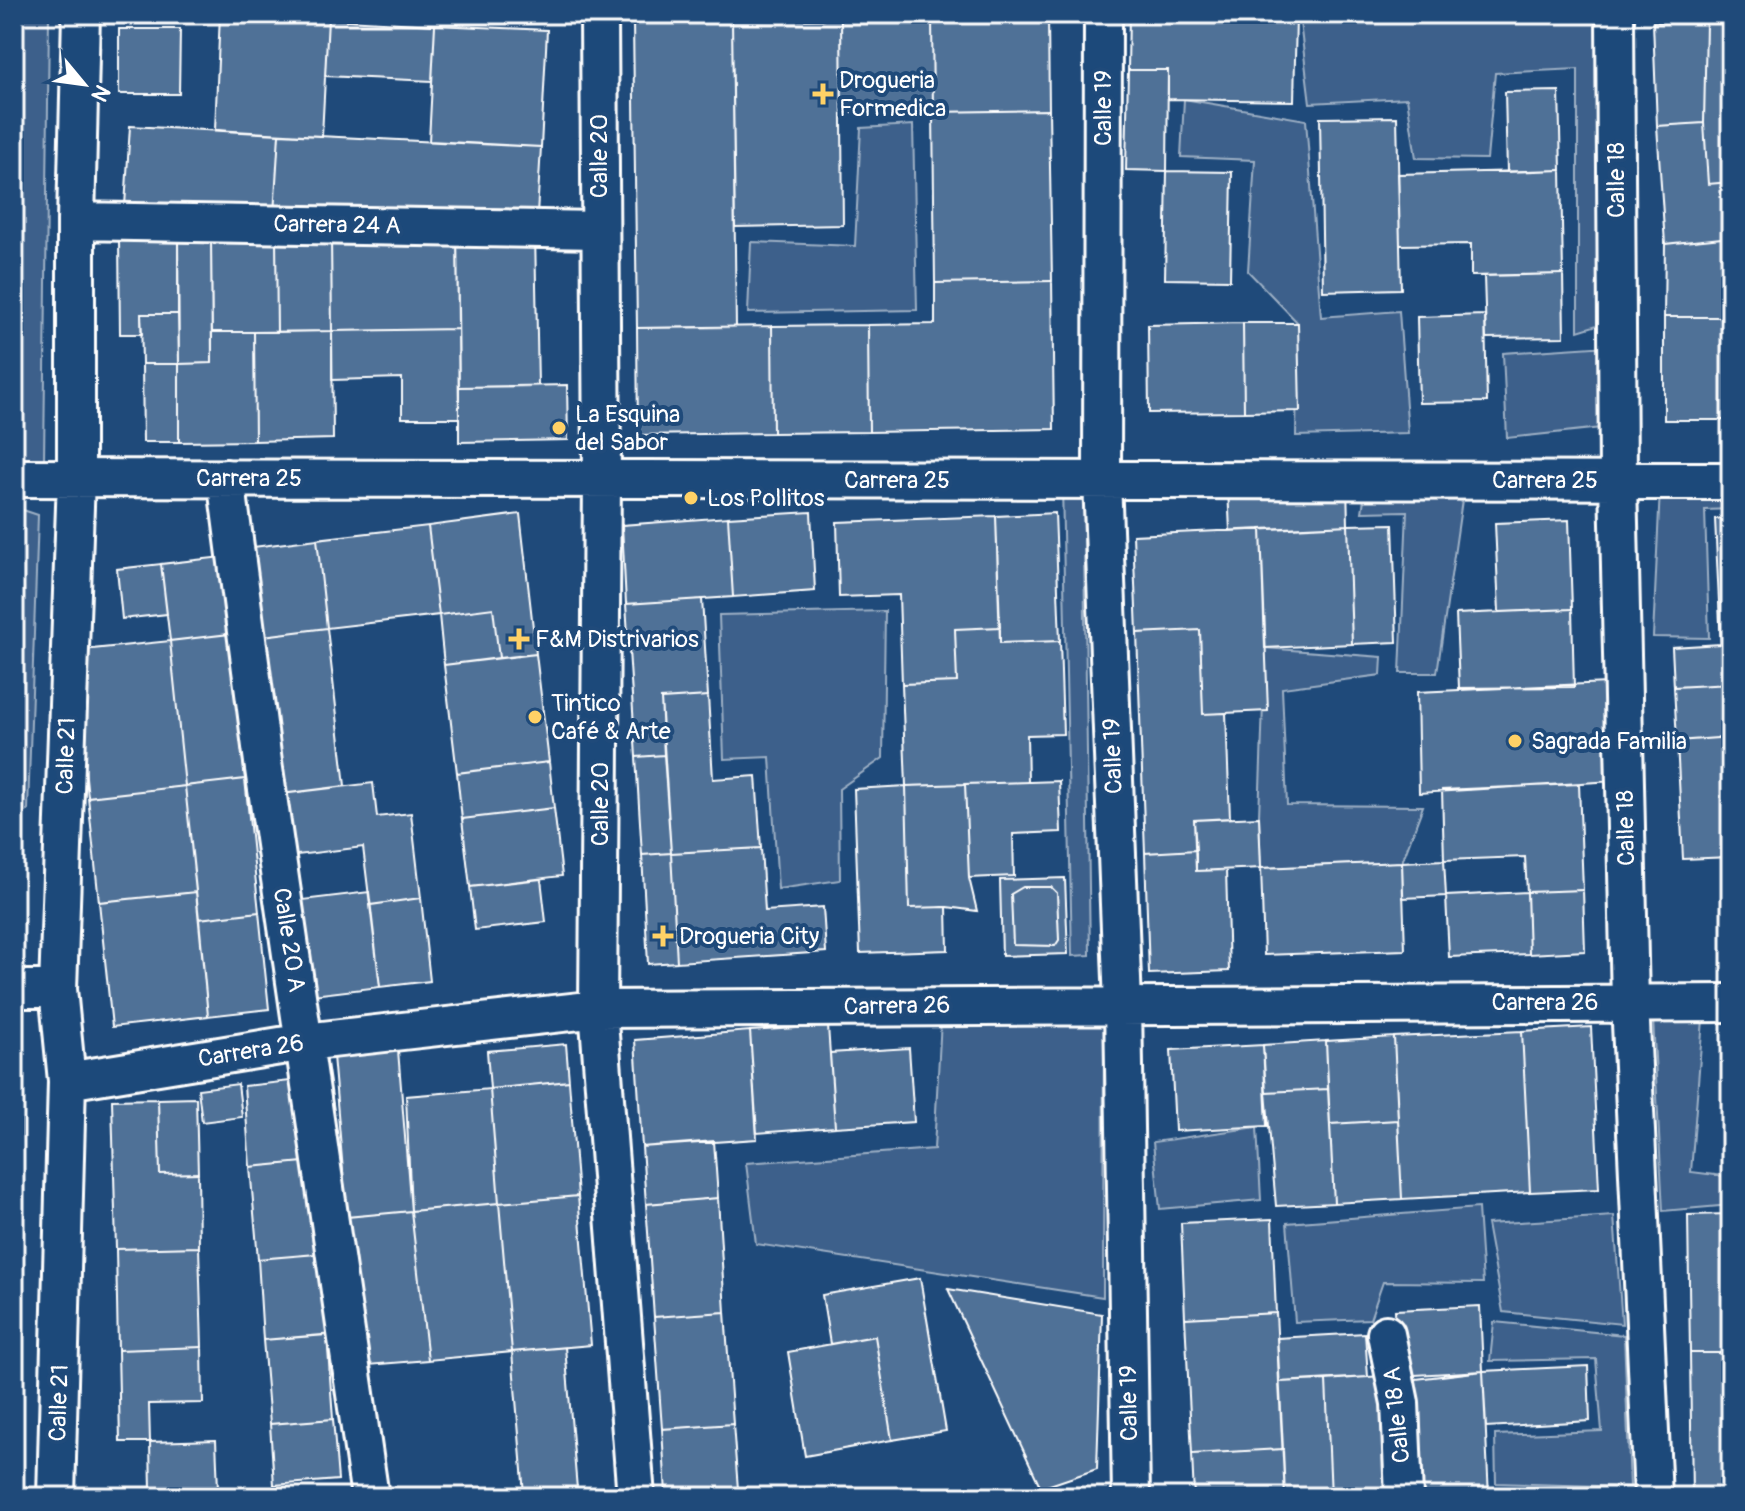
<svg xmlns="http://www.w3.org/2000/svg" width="1745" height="1511" viewBox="0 0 1745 1511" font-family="Pangolin,sans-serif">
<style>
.green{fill:#3c618b;stroke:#9eb0c5;stroke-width:2}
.building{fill:#507197;stroke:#fff;stroke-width:2}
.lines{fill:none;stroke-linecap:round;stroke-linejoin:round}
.minor-casing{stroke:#fff;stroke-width:42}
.minor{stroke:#1f4a7a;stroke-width:36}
.poi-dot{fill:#ffd166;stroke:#1f4a7a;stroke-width:3}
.labels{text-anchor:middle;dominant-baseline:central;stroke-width:8;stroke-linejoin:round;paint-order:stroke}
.poi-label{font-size:24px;fill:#fff;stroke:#1f4a7a;text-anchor:start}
.street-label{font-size:24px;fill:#fff;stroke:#1f4a7a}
</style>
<rect width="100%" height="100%" fill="#1f4a7a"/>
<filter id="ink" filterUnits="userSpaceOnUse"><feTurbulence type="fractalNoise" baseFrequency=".0125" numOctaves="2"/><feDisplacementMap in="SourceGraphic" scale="16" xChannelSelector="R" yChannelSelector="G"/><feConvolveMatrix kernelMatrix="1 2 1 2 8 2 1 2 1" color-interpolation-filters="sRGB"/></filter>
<g filter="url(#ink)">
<path class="green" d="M14,14H49L44,462L14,461Z
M1299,14H1599L1607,322L1578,331V69L1495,73L1487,159L1416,158L1407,98L1310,103Z
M1184,99L1306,120L1321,317L1399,311L1408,433L1296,436L1298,323L1248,271L1255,160L1181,157Z
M913,125L917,310L748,313L751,242L855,246L861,128Z
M1608,346L1601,428L1507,438L1503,353Z
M1083,480L1090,955L1072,956L1062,485Z
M1660,489H1731V509L1705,510L1709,638L1653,637Z
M1364,499L1462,500L1437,673H1400L1407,511L1362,512Z
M14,507L38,515L28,810L14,814Z
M885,611L883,758L839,789L840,880L778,889L770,757L724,759L719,615Z
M1265,648L1382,657L1381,675L1282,688L1287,805L1423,806L1402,862L1261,868L1259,817Z
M14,989H20L22,1473H14Z
M1652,1000L1703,1019L1691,1172L1731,1177V1205L1663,1211Z
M1104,1014L1103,1297L756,1244L746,1163L934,1149L941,1019Z
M1257,1127L1261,1200L1160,1209L1153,1142Z
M1478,1208L1483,1283L1383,1282L1370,1319L1295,1322L1287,1223Z
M1614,1216L1622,1324L1503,1312L1487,1224Z
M1494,1322L1624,1335L1630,1487L1496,1483L1495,1435L1602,1431L1596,1359L1490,1361Z"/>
<path class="building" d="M220,14L328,19L322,136L215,130Z
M1129,14L1296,17L1294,101L1168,99V70H1128Z
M1048,16L1049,110L933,112L932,18Z
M932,18L933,112L842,113L841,19Z
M328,19L435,25L432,81L325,76Z
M841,19L843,225L735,227L732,21Z
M732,21L736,327L637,328L633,22Z
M1653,22L1706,23L1704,123L1657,126Z
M1706,23H1731V182L1708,184L1704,123Z
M435,25L547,30L541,147L429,141Z
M119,29H180L179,94H119Z
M1128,70H1168L1167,171L1126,170Z
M1559,91L1561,170L1507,172L1505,92Z
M1049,110L1052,281L935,283L933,112Z
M1397,117L1401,289L1323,291L1320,118Z
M1704,123L1708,184L1731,182V237L1665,244L1657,126Z
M130,126L279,134L274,214L125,206Z
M279,134L541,147L537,214H274Z
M1561,170L1563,274L1471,276V244L1400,245L1398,174Z
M1167,171L1232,172L1230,280L1165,279Z
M457,228L535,233L538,386L459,387Z
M457,235L458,329L332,331L331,237Z
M331,237L332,331L277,332L276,238Z
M1731,237V317H1664L1665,244Z
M276,238L277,332H212L211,239Z
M178,239V314H141L142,334H120L119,240Z
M178,239H211L212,363L179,364Z
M1563,274L1564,337L1486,338L1484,276Z
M1052,281L1054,429L869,432L868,325L935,324V283Z
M141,314H178L179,364H142Z
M1485,315L1487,402L1419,403L1417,317Z
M1664,317H1731V420H1664Z
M1243,323H1298L1300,411L1244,412Z
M1243,323L1244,412L1149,413L1148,325Z
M868,325L869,432L773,433L772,326Z
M772,326L773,433L638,435L637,328Z
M458,329L459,418H402V378L332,380V331Z
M332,331L333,439L255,441L254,332Z
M212,332H254L255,441L179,442V364L212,363Z
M142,364H179V442H143Z
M567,385L568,440L459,442V387Z
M1347,484L1348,525L1230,531L1228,489Z
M811,512L815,591L733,597L728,517Z
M1055,513L1060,641L1000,643L996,516Z
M520,514L536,654L499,658L493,608L439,615L428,526Z
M996,516L1000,627L955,629L957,682L902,684L899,595L839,597L837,522Z
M728,517L733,597L626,604L622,525Z
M1731,518V644H1721L1715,519Z
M1569,520L1572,609L1499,612L1495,523Z
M1393,524L1397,642L1352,644L1348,525Z
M1348,525L1352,644L1265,648L1261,529Z
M428,526L439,615L327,628L317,539Z
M1261,529L1268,711L1203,714L1200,630L1137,633L1133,535Z
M317,539L327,628L255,637L245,548Z
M222,557L229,634L170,641L161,564Z
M161,564L167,614L122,619L117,569Z
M702,599L708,696L661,699L664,755L636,757L626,604Z
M493,608L499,658L444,665L439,615Z
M1572,609L1574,687L1459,688L1456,614Z
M1000,627V643L1060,641L1063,734L1027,735L1028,782L906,786L902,684L957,682L955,629Z
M327,628L345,786L273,795L255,637Z
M1200,630L1203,714L1226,713L1230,818L1194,820L1196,850L1145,853L1137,633Z
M229,634L245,779L185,786L170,641Z
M170,641L185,786L88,797L73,651Z
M1721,644H1731V684L1674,687L1672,647Z
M536,654L549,762L457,773L444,665Z
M1607,683L1614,781L1419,793L1417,692Z
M1731,684V737L1677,741L1674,687Z
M708,696L713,779L756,776L761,848L671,853L661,699Z
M1731,737V857L1683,859L1677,741Z
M664,755L671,853L642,855L636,757Z
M549,762L554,808L462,819L457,773Z
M245,779L259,912L199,919L185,786Z
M1059,781L1061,832L1013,834L1014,876L969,878L965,784Z
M373,783L377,817L411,813L421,898L370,905L363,847L281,857L273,795Z
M965,784L969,878L977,911L947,907L909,908L906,786Z
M1579,784L1583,890L1527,892L1525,857L1444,860L1442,790Z
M185,786L196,892L99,902L88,797Z
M906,786L909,908L947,907L948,950L860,953L854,789Z
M554,808L562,876L470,887L462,819Z
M1259,817L1261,868L1196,871L1194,820Z
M761,848L765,911L823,907L826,952L677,962L671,853Z
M1196,850V871L1226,870L1229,971L1149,974L1145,853Z
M671,853L677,962L648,964L642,855Z
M1444,860L1446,896L1403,898L1402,862Z
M1402,862L1405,950L1264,955L1261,868Z
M1065,878L1068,954L1002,956L1000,880Z
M541,879L546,922L475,930L470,887Z
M1023,887H1051L1057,893L1059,940L1055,946L1013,945L1011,894Z
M1583,890L1585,951L1529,954L1527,892Z
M196,892L208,1016L112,1027L99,902Z
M369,892L380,987L313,995L302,900Z
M1527,892L1529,954L1449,957L1446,896Z
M421,898L430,981L380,987L370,905Z
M259,912L269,1009L208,1016L199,919Z
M828,1026L835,1127L757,1133L750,1031Z
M1591,1027L1599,1189L1530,1192L1522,1031Z
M750,1031L757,1139L642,1147L635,1040Z
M1522,1031L1530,1192L1402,1199L1394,1037Z
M1394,1037L1398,1120L1330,1124L1326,1041Z
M1326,1041L1328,1089L1266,1092L1263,1045Z
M566,1044L569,1081L490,1089L487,1051Z
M1263,1045L1267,1126L1175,1131L1171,1050Z
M909,1048L914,1122L835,1127L830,1053Z
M398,1050L411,1211L347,1217L333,1056Z
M308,1079L314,1161L250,1167L244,1086Z
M569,1081L578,1196L499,1203L490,1089Z
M238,1084L242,1117L202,1122L198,1089Z
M490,1089L499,1203L411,1211L406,1096Z
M1328,1089L1334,1203L1276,1206L1266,1092Z
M196,1098L198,1173L160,1174L158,1099Z
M158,1099L160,1174L198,1173L199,1247L116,1249L112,1100Z
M1398,1120L1402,1199L1334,1203L1330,1124Z
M714,1141L718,1198L646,1204L642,1147Z
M314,1161L328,1253L258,1259L250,1167Z
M578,1196L591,1345L512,1352L499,1203Z
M718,1198L725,1312L654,1317L646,1204Z
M499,1203L512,1352L428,1360L411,1211Z
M411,1211L428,1360L356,1366L347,1217Z
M1731,1214V1353H1690L1688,1215Z
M1272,1219L1276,1313L1185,1318L1181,1223Z
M199,1247L202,1347L118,1350L116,1249Z
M328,1253L334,1334L263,1340L258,1259Z
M920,1278L946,1431L892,1440L875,1336L830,1344L822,1295Z
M948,1289L1102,1314L1097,1469L1041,1488Z
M1480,1306L1483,1371L1398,1376L1395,1310Z
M725,1312L733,1424L662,1429L654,1317Z
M1276,1313L1283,1449L1192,1454L1185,1318Z
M1365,1333L1368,1377L1279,1382L1277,1338Z
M327,1335L333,1419L270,1424L263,1340Z
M875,1336L892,1440L805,1456L788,1352Z
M202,1347L203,1403L149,1404L150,1442H120L118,1350Z
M565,1347L577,1489L524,1494L512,1352Z
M1690,1353H1731V1497H1692Z
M1588,1366L1590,1421L1486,1427L1483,1371Z
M1483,1371L1489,1497H1422L1416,1379Z
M1381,1376L1386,1497H1331L1326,1380Z
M1326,1380L1331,1497H1285L1279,1382Z
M333,1419L338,1480L274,1485L270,1424Z
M733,1424L738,1489L666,1494L662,1429Z
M216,1440L218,1489L151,1490L150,1442Z
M1283,1449L1285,1497H1194L1192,1454Z"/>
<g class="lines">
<defs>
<path id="minor" d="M599,14L602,479L598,1009L636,1497
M1103,14L1102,480L1123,1004L1131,1497
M1615,14L1618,480L1630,1002L1653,1497
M76,221L599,230
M14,478L1731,481
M226,478L263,762L370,1497
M14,989H58
M67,1081L305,1042L598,1009L1731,1003
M1386,1334L1400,1403L1404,1497
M56,1497L67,1081L58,989L76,478V221L81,14"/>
</defs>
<use href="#minor" class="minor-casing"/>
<use href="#minor" class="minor"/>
</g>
</g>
<g class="poi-dot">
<path d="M819 82h8v8h8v8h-8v8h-8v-8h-8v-8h8z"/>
<circle cx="559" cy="428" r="8"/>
<circle cx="691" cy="498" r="8"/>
<path d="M515 627h8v8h8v8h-8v8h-8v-8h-8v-8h8z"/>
<circle cx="535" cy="717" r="8"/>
<circle cx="1515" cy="741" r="8"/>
<path d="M659 924h8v8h8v8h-8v8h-8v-8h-8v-8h8z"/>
</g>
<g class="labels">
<g class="poi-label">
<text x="839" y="80">Drogueria<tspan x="839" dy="28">Formedica</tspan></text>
<text x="575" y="414">La Esquina<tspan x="575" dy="28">del Sabor</tspan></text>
<text x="707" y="498">Los Pollitos</text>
<text x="535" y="639">F&amp;M Distrivarios</text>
<text x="551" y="703">Tintico<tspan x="551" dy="28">Café &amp; Arte</tspan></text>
<text x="1531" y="741">Sagrada Familia</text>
<text x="679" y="936">Drogueria City</text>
</g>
<g class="street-label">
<text transform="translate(1103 108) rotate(-90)">Calle 19</text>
<text transform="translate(599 156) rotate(-90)">Calle 20</text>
<text transform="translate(1616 180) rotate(-90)">Calle 18</text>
<text transform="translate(337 225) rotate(1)">Carrera 24 A</text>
<text x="249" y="478">Carrera 25</text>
<text x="897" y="480">Carrera 25</text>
<text x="1545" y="480">Carrera 25</text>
<text transform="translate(66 756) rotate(-88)">Calle 21</text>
<text transform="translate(1113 756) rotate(-92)">Calle 19</text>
<text transform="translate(600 804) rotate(-90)">Calle 20</text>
<text transform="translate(1626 828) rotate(-91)">Calle 18</text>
<text transform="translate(289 940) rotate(81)">Calle 20 A</text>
<text x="1545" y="1002">Carrera 26</text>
<text transform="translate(897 1006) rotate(-1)">Carrera 26</text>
<text transform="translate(251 1051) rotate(-9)">Carrera 26</text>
<text transform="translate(59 1403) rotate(-88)">Calle 21</text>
<text transform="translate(1129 1403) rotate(-91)">Calle 19</text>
<text transform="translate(1397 1415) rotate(-96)">Calle 18 A</text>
</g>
</g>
<rect width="1745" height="1511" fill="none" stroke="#1f4a7a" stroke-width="48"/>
<rect x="24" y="24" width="1697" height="1463" fill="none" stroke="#fff" stroke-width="3" filter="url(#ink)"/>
<g transform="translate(84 84) rotate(119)" stroke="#1f4a7a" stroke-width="6" paint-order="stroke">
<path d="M0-6L14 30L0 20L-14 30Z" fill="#ffffff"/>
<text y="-12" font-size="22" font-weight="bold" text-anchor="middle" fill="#ffffff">N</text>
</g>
</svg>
